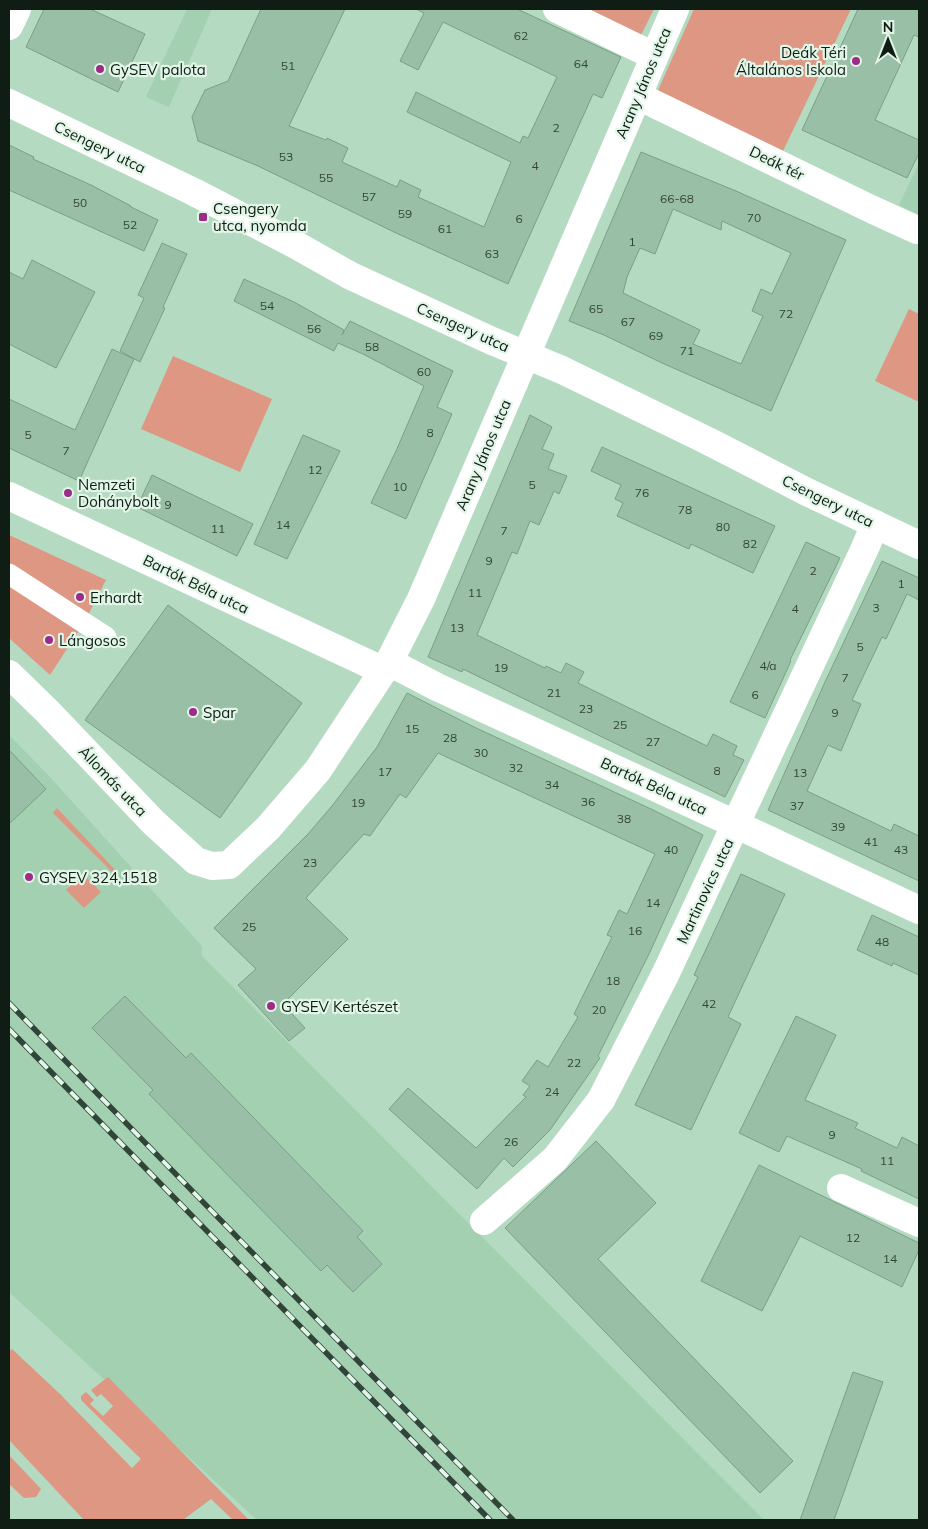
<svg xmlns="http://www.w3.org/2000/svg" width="928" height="1529" viewBox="0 0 928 1529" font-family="Mulish,sans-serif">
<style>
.built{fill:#a2d0b1}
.green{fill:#de9783}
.building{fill:#99bfa6;stroke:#7a9f87;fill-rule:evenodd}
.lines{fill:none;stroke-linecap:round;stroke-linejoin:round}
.pedestrian{stroke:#fff;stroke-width:21}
.minor{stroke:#fff;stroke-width:28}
.tertiary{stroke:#fff;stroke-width:28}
.secondary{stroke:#fff;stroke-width:28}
.rail-casing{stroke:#314438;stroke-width:5.5}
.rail{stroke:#e2f6e8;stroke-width:4;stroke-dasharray:11;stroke-linecap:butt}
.poi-dot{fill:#9d2c89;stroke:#e2f6e8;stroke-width:2}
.labels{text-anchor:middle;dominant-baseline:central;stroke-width:4.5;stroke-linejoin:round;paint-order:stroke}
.number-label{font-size:12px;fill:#324638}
.poi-label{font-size:15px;fill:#0f1d14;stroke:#e2f6e8;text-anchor:start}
.street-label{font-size:15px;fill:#0f1d14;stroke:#e2f6e8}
</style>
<rect width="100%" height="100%" fill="#b4dac1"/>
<path class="built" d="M187,9H212L169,107L146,97Z
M919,163V215L899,205Z
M9,735L50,777L202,946V956L764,1520H257L9,1292Z"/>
<path class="green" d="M567,9H654L637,43Z
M694,9H851L783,151L656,95Z
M909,309L919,314V402L875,381Z
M173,356L272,399L240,472L141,429Z
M9,535L106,580L84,623L50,675L9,638Z
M57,808L119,874L116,876L53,813Z
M83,874L101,892L84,908L66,890Z
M12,1349L60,1394L132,1468L141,1459L81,1400V1396L86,1392L94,1400L90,1404L103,1416L113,1406L101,1394L97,1397L91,1390L108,1377L249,1520H233L211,1499L183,1520H84L9,1440V1351Z
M9,1455L41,1489L36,1497L24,1498L9,1484Z"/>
<path class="building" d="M44,9H90L145,34L118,92L26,47Z
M261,9H345L289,126L326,140L327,138L348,148L342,162L397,187L400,180L421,190L418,197L484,227L511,162L407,112L416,92L520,143L523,136L528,138L557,77L443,22L418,70L400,61L424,13L416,9H517L621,57L602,98L593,94L508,284L394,232L258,166L198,141L192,117L205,90L228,81Z
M858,9H919V37L914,35L875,120L919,140V153L907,178L802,130Z
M9,145L34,157L33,159L91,185L131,206V207L158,220L144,251L9,190Z
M641,152L736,191L846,240L771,411L662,363L604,335L569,321ZM673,209L721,230L722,221L791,253L772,294L761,289L752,311L763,316L741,364L693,344L700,330L623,293L627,277L640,248L655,254Z
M162,243L187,254L163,307L165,308L140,362L120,351L144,298L138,295Z
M32,260L95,292L56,368L9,344V272L23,279Z
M244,279L294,302L344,330L342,335L350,321L453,371L437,407L452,414L406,519L371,503L396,451L424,386L363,354L338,343L334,351L234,301Z
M112,349L134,359L79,481L9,448V399L75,430Z
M530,415L552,427L542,449L554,454L548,469L567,476L559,494L554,491L539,525L530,521L517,554L512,552L477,635L545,668L546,666L561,673L566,663L584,672L578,683L707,746L713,734L737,746L733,755L744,760L725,797L463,669L462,672L428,657Z
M303,435L340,451L287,559L254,544Z
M602,447L775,526L753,573L691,544L689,549L617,516L623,503L615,499L621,485L591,471Z
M152,475L253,524L237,556L137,507Z
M806,542L840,558L790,660L791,661L765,718L730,702Z
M882,561L919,578V600L907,594L886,639L882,637L852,700L861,704L841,751L828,745L807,791L891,831L894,824L919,836V881L768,810L825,682Z
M168,605L302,703L220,818L85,720Z
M407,693L474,727L651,809L703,835L649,954L598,1056L600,1058L550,1130L513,1167L504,1158L477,1189L389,1109L408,1088L476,1148L526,1097L523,1095L530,1086L522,1081L537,1060L548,1067L578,1017L574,1014L612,937L607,935L619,910L627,914L655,854L438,753L406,798L400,794L370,836L364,834L306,898L348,939L283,1004L305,1028L289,1041L238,985L256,969L214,928L308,834L332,806L377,747Z
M9,750L46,789L9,824Z
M741,874L785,894L728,1017L741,1024L691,1130L635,1105L698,977L694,975Z
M872,915L919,937V975L893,963L892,966L857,950Z
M125,996L186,1058L191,1053L363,1231L357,1237L382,1264L353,1292L327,1265L321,1271L149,1094L153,1090L92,1028Z
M796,1016L836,1035L805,1100L858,1123L855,1128L897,1148L902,1137L919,1146V1199L861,1171L862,1169L787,1136L779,1152L739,1133Z
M596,1141L656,1203L598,1259L793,1461L760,1493L505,1228Z
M759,1165L919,1243V1250L902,1287L800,1236L762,1311L701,1281Z
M853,1372L883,1382L834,1520H800Z"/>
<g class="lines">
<path class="pedestrian" d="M9,574L106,637"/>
<path class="minor" d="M557,9L654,56
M638,96L871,209L917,230
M9,496L384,671
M389,662L437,687L722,818L919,910
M9,674L47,711L154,823L196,861L212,866L229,865L268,828L318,770L389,662L421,599L675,9
M841,1188L919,1223
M484,1221L555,1159L601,1100L665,975L865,548L875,524"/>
<path class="tertiary" d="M9,26L17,9"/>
<path class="secondary" d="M9,103L194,192L296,245L351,276L492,341L562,370L708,441L807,492L919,545"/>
<defs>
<path id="rail" d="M9,1003L513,1520
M9,1029L490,1520"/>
</defs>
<use href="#rail" class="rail-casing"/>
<use href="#rail" class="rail"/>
</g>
<g class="poi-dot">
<circle cx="856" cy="61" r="5"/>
<circle cx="100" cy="69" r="5"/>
<rect x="198" y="212" width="10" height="10" rx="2.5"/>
<circle cx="68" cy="493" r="5"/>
<circle cx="80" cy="597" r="5"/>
<circle cx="49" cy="640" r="5"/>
<circle cx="193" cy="712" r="5"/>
<circle cx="29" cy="877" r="5"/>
<circle cx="271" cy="1006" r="5"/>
</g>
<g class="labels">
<g class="number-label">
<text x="521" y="35">62</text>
<text x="581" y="63">64</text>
<text x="288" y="65">51</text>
<text x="556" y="127">2</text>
<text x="286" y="156">53</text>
<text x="535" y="165">4</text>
<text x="326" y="177">55</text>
<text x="369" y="196">57</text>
<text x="677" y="198">66-68</text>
<text x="80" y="202">50</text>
<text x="405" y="213">59</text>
<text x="754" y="217">70</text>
<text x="519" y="218">6</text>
<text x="130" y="224">52</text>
<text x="445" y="228">61</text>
<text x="632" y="241">1</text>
<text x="492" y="253">63</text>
<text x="267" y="305">54</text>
<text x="596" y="308">65</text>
<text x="786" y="313">72</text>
<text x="628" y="321">67</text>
<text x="314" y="328">56</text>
<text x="656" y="335">69</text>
<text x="372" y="346">58</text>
<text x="687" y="350">71</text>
<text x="424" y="371">60</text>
<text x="430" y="432">8</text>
<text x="28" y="434">5</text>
<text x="66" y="450">7</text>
<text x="315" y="469">12</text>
<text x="532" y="484">5</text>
<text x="400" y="486">10</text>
<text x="642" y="492">76</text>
<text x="168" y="504">9</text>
<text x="685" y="509">78</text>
<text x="283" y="524">14</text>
<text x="723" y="526">80</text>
<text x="218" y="528">11</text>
<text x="504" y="530">7</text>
<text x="750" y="543">82</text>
<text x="489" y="560">9</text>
<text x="813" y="570">2</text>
<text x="901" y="583">1</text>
<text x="475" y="592">11</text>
<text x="876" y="607">3</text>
<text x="795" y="608">4</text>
<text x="457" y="627">13</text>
<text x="860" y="646">5</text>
<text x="768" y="665">4/a</text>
<text x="501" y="667">19</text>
<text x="845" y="677">7</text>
<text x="554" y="692">21</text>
<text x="755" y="694">6</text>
<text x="586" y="708">23</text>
<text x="835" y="712">9</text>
<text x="620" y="724">25</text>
<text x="412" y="728">15</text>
<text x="450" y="737">28</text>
<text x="653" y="741">27</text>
<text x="481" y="752">30</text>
<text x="516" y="767">32</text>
<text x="717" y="770">8</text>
<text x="385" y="771">17</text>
<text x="800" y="772">13</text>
<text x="552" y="784">34</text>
<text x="588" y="801">36</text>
<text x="358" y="802">19</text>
<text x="797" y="805">37</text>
<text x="624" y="818">38</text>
<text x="838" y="826">39</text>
<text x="871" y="841">41</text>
<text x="671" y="849">40</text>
<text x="901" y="849">43</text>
<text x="310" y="862">23</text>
<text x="653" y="902">14</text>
<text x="249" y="926">25</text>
<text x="635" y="930">16</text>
<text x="882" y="941">48</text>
<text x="613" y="980">18</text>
<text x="709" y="1003">42</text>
<text x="599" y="1009">20</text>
<text x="574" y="1062">22</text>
<text x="552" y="1091">24</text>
<text x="832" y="1134">9</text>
<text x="511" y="1141">26</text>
<text x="887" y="1160">11</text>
<text x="853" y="1237">12</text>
<text x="890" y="1258">14</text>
</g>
<g class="poi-label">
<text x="846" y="52" text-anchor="end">Deák Téri<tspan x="846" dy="17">Általános Iskola</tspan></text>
<text x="110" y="69">GySEV palota</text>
<text x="213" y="208">Csengery<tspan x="213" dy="17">utca, nyomda</tspan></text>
<text x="78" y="484">Nemzeti<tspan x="78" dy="17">Dohánybolt</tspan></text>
<text x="90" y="597">Erhardt</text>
<text x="59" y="640">Lángosos</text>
<text x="203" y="712">Spar</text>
<text x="39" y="877">GYSEV 324,1518</text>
<text x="281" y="1006">GYSEV Kertészet</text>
</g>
<g class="street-label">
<text transform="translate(643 83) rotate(-67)">Arany János utca</text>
<text transform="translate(100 147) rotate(26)">Csengery utca</text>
<text transform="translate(777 163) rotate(26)">Deák tér</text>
<text transform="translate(463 327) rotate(24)">Csengery utca</text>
<text transform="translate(483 455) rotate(-67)">Arany János utca</text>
<text transform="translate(828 501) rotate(26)">Csengery utca</text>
<text transform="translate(196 584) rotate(26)">Bartók Béla utca</text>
<text transform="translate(113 781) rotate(46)">Állomás utca</text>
<text transform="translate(654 786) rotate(25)">Bartók Béla utca</text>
<text transform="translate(705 891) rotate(-65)">Martinovics utca</text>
</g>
</g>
<rect width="928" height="1529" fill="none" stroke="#0f1d14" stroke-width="20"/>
<g transform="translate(888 40)" stroke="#e2f6e8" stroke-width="4" paint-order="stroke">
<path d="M0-4L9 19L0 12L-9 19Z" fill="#0f1d14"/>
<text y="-8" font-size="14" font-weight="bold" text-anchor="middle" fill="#0f1d14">N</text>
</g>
</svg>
